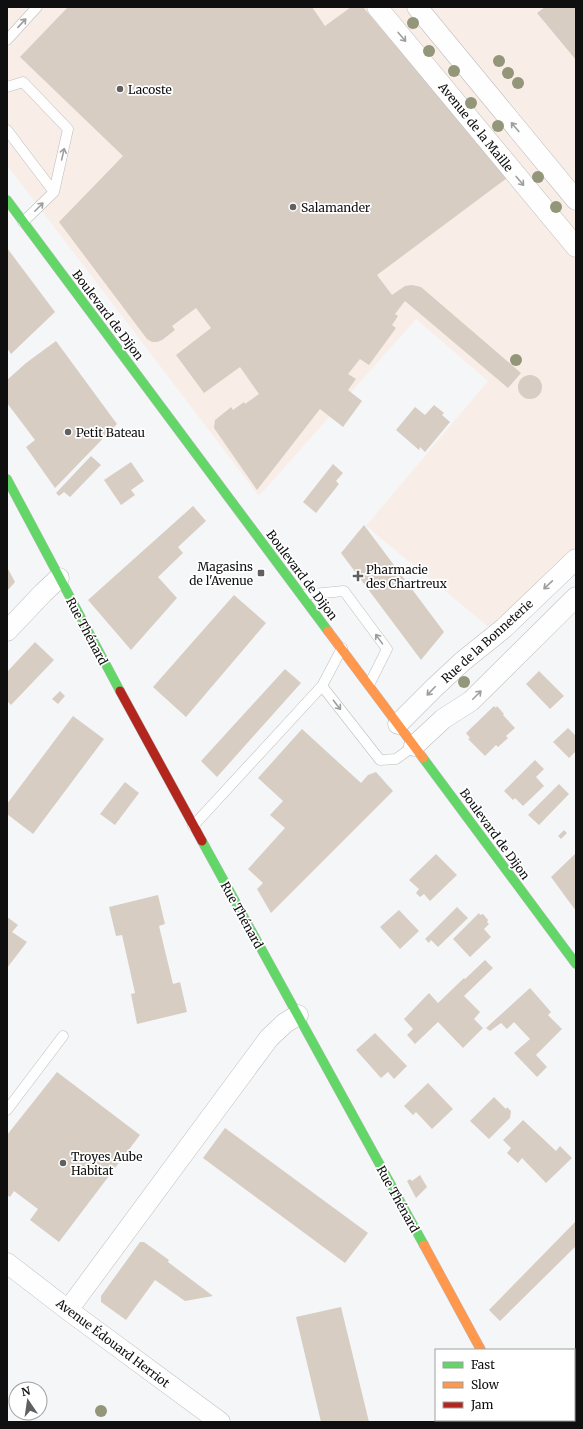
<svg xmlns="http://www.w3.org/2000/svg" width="583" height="1429" viewBox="0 0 583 1429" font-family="Merriweather,serif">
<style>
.commercial{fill:#f9ede7}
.building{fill:#d7cdc3}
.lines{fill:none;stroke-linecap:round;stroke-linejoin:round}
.lane-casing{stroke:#bcbdbe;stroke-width:11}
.street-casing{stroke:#bcbdbe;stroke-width:21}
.fast-casing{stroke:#bcbdbe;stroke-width:10}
.slow-casing{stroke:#bcbdbe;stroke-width:10}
.jam-casing{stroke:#bcbdbe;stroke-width:10}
.lane{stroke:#fefefe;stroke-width:10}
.street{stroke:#fefefe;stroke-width:20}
.fast{stroke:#63d668;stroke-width:9}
.slow{stroke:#ff974d;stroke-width:9}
.jam{stroke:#b3261e;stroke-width:9}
.tree{fill:#939679}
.oneway{stroke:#9e9e9f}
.poi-dot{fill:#606061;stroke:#fff;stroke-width:1.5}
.labels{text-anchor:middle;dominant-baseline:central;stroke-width:3.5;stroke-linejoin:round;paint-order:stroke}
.poi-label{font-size:12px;fill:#0f0f10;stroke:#fff;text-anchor:start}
.street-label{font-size:12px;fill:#0f0f10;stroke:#fff}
</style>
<rect width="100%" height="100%" fill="#f5f6f7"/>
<path class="commercial" d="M7,7H576V553L490,628L366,526L488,381L416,319L259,496L7,165Z"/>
<path class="building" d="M68,7H312L325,26L351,7H363L507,178L377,275L392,295L405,286L412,285L421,287L521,373L508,388L405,301L395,314L398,316L392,325L396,328L369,365L360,359L348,374L356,379L348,390L362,401L343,427L320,409L257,490L214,428L215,420L230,408L231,407L233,410L244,402L245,404L259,394L240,367L204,393L176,355L211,328L196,308L172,326L175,330L162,340L157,342H152L147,339L59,222L123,156L20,57Z
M545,7H576V60L537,13Z
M7,248L55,312L11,354L7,348Z
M56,341L117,424L55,488L26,447L35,440L7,403V380L26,363Z
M518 387a12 12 0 1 1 24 0a12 12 0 1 1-24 0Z
M434,405L444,413L442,415L450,422L425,452L420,447L419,450L396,430L415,407L425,415Z
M91,456L101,465L70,497L64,492L59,496L56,493Z
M131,462L144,481L131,490L135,495L121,505L104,480Z
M333,464L343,473L336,481L339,484L316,513L303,502Z
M193,506L206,521L178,547L183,553L158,577L177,598L131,650L88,600Z
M364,525L444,632L421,660L341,553Z
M7,567L15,582L7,591Z
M234,595L266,623L186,717L153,687Z
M35,642L54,660L11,705L7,701V672Z
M285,669L301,683L217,777L201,761Z
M539,671L564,696L550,709L526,684Z
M60,691L65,696L58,704L52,699Z
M494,706L496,708L497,706L504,714L503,715L515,728L506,736L508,738L498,747L496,745L485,756L468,739L470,738L466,733Z
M73,716L104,739L33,834L7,814V804Z
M568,728L576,736V751L569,758L553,742Z
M302,729L361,783L368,775L376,772L393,791L271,913L257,889L263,883L248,869L285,828L270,815L283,801L258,778Z
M535,760L544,769L536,777L544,786L523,806L515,798L513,800L504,791Z
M125,782L139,793L115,825L100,814Z
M559,784L569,794L539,825L528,815Z
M564,830L567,833L561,839L558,836Z
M576,853V911L551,877Z
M436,854L457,875L430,901L424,894L420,897L416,893L419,889L409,880Z
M158,895L165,924L159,926L173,984L180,982L187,1012L137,1024L131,994L135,993L122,935L116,936L109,907Z
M457,907L468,918L438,947L431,940L429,943L425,939Z
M399,910L419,931L400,949L380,927Z
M479,913L480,915L483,914L488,920L487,922L489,924L484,929L491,937L470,957L453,939Z
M7,917L18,925L12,932L27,942L7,968V930L8,928H7Z
M485,960L493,968L464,996L480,1012L474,1019L483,1028L463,1048L438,1022L415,1044L407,1035L413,1029L404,1019L429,993L438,1003L464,978L465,979Z
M530,988L551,1012L548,1015L562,1029L536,1055L547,1067L537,1077L514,1053L530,1039L514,1022L507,1029L501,1023L490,1031L486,1028Z
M375,1033L407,1066L394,1079L388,1072L381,1078L356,1050Z
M57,1072L140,1135L59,1242L30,1220L38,1209L14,1191L10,1197L7,1195V1135Z
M428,1083L453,1109L432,1129L416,1112L413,1115L404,1106Z
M494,1097L506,1109L507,1107L511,1111L510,1118L489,1139L470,1121Z
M523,1120L556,1151L560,1146L572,1158L546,1183L522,1158L518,1163L507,1153L511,1148L503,1140Z
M225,1128L368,1233L345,1263L203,1158Z
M420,1175L427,1187L416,1198L407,1181L410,1179L412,1181Z
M576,1221V1246L500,1321L489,1310Z
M140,1242H144L169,1260L168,1262L213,1296L185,1301L155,1280L126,1320L101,1302V1296Z
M341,1307L369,1422H321L296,1317Z
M574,1380L576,1383V1422L574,1420Z"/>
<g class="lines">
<defs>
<path id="lane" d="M7,40L37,7
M7,87L23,82L68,129L54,192L23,222
M7,130L54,192
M302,595L344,591L387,649L369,685
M342,648L322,686L380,760L396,759L414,746
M193,826L322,686
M7,1110L63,1036"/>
<path id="street" d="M377,7L576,247
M417,7L576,200
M7,631L43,593L59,578
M398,724L435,687L463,661L504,628L576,559
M414,746L443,719L471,701L576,597
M7,1263L68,1310L220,1422
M68,1310L269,1038L285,1023L298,1015
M520,1420L521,1422"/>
<path id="fast" d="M7,200L328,631
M7,479L120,691
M423,758L576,964
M202,841L424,1245"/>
<path id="slow" d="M328,631L423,758
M424,1245L481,1350"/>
<path id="jam" d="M120,691L202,841"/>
</defs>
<use href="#lane" class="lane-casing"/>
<use href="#street" class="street-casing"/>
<use href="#fast" class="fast-casing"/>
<use href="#slow" class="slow-casing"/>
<use href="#jam" class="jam-casing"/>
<use href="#lane" class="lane"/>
<use href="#street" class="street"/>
<use href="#fast" class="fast"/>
<use href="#slow" class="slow"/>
<use href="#jam" class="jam"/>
</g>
<g class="tree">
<circle cx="413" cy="23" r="6"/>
<circle cx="429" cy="51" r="6"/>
<circle cx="499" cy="61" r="6"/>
<circle cx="454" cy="71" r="6"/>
<circle cx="508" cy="73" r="6"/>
<circle cx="518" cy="83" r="6"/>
<circle cx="471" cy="103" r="6"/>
<circle cx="498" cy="126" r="6"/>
<circle cx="538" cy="177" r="6"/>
<circle cx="556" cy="207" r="6"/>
<circle cx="516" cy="360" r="6"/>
<circle cx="464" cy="682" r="6"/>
<circle cx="101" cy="1411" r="6"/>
</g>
<defs><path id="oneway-shaft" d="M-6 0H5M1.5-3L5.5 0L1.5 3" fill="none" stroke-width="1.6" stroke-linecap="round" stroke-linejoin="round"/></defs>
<g class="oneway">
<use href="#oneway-shaft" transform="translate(22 23) rotate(-47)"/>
<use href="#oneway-shaft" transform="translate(402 37) rotate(50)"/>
<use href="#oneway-shaft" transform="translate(515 127) rotate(-130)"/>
<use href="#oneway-shaft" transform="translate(63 154) rotate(-77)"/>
<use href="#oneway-shaft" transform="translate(520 181) rotate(50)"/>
<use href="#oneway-shaft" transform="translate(39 207) rotate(-45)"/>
<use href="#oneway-shaft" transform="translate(548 585) rotate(137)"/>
<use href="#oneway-shaft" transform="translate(379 639) rotate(-126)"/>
<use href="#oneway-shaft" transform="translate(431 691) rotate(134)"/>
<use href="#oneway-shaft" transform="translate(477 695) rotate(-45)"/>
<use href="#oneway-shaft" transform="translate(337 705) rotate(52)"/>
</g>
<g class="poi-dot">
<circle cx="120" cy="89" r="4"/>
<circle cx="293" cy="207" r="4"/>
<circle cx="68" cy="432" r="4"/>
<rect x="257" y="569" width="8" height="8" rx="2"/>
<path d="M356 570h4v4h4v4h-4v4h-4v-4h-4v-4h4z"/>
<circle cx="63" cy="1163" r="4"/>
</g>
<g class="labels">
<g class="poi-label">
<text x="128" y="89">Lacoste</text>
<text x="301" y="207">Salamander</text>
<text x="76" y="432">Petit Bateau</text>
<text x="253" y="566" text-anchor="end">Magasins<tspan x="253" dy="14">de l'Avenue</tspan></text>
<text x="366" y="569">Pharmacie<tspan x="366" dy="14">des Chartreux</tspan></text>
<text x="71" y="1156">Troyes Aube<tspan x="71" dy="14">Habitat</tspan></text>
</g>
<g class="street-label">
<text transform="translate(476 127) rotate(51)">Avenue de la Maille</text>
<text transform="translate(108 315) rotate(53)">Boulevard de Dijon</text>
<text transform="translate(302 575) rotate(53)">Boulevard de Dijon</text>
<text transform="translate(87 631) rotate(62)">Rue Thénard</text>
<text transform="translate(487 641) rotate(-42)">Rue de la Bonneterie</text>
<text transform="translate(495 834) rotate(54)">Boulevard de Dijon</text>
<text transform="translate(242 915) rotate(61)">Rue Thénard</text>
<text transform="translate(398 1199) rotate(61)">Rue Thénard</text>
<text transform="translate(113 1343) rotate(37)">Avenue Édouard Herriot</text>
</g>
</g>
<rect width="583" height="1429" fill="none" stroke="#0f0f10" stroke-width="16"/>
<rect x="435" y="1349" width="140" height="72" fill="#ffffff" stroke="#9f9f9f"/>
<rect x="443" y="1362" width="20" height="6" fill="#63d668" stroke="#9f9f9f"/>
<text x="471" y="1369" font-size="12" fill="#0f0f10">Fast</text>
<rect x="443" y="1382" width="20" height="6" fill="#ff974d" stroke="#9f9f9f"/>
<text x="471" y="1389" font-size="12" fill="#0f0f10">Slow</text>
<rect x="443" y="1402" width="20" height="6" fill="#b3261e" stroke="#9f9f9f"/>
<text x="471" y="1409" font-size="12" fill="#0f0f10">Jam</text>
<g transform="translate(28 1401) rotate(347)"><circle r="19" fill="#ffffff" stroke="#9f9f9f"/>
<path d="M0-3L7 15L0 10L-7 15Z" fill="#606061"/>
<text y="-6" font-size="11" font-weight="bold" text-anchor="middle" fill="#0f0f10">N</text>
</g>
</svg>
